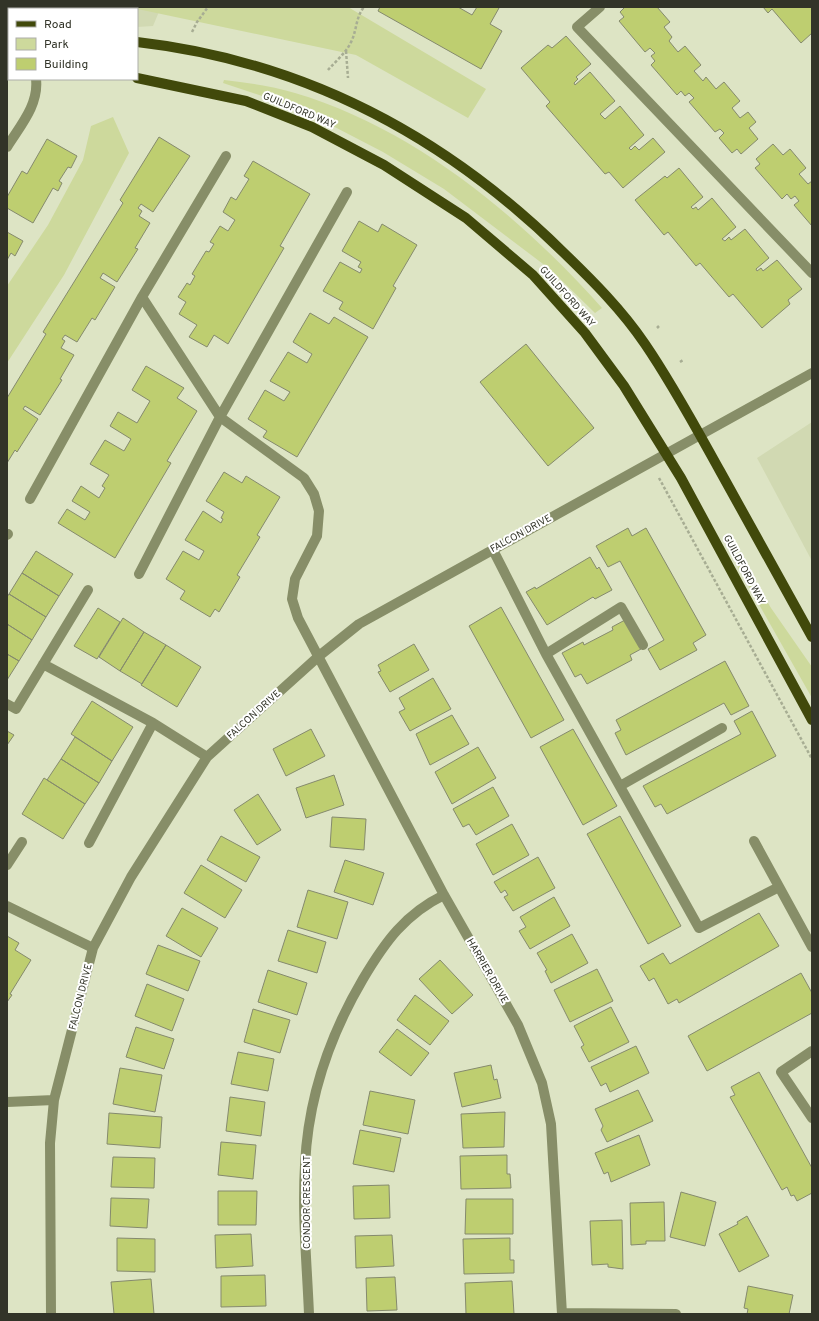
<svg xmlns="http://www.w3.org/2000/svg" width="819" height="1321" viewBox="0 0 819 1321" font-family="Overpass,sans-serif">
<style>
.built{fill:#d1d9b2}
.green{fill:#cdd99c}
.building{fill:#bece70;stroke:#858a6d}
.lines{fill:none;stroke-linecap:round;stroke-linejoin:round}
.path{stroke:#a7ad93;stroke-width:2.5;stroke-dasharray:3 2;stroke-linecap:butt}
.minor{stroke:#878e68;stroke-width:10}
.major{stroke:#41490b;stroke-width:10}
.labels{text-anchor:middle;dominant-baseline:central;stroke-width:4;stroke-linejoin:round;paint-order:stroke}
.street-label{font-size:10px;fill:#323428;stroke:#fff}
</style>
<rect width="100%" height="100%" fill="#dde4c4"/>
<path class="built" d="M7,7H161L153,26L137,27V9H9V33L7,34Z
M812,422V561L757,458Z"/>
<path class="green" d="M128,7H348L486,89L468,118L356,55Z
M224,80C248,83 272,86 295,93C414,128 521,217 602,308L595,313L551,270L444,189L383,152L327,123L268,98L223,83Z
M113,117L129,153L64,275L7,363V286L48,225L83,160L91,126Z
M741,558L771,608L812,667V698L736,564L735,561Z"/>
<path class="building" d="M380,7H458L472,15L477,7H497L499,8L490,24L502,31L481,69L378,11Z
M625,7H657L670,22L664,27L672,37L669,41L678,52L685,46L701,65L694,71L703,81L706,77L716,89L724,82L740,101L732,108L740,118L748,112L756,122L749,128L758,139L741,154L737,149L732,153L719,138L724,133L720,129L715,132L689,102L694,98L689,93L685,96L681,91L677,95L651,65L655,61L651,56L655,53L650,48L645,52L619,21L624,17L620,12Z
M763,7H812V33L801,43L772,9L768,13Z
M566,36L591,64L576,77L578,79L574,83L575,85L590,72L615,101L600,114L605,119L620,106L644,135L629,148L631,150L635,146L639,150L653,138L665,152L623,188L609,172L605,174L546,106L550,102L521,68L548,45L552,48Z
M159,137L190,156L153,212L141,204L138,208L142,211L139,216L150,223L135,248L138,249L117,282L103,273L100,278L115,287L95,320L92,318L77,342L65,335L62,339L65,341L61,348L74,355L60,379L62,380L40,415L25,406L23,409L38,419L17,452L15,450L7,463V398L46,334L43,332L123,203L120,200Z
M47,139L77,156L71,168L68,167L59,181L62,183L58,191L53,188L33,223L7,208V197L22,171L27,174Z
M773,144L783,155L790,149L806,168L799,174L808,184L812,181V226L794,205L799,201L795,196L791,199L787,194L782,199L755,168L760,164L756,159Z
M253,161L310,194L280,246L284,248L228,344L214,335L207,347L189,337L197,325L179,314L186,302L178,297L187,283L190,285L195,276L192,274L206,251L209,252L214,244L210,242L220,226L228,231L235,220L223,212L231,197L236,200L249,179L244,176Z
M679,168L703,197L691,207L693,209L696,207L698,210L712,198L736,227L722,239L725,241L729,237L731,240L745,229L769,258L756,269L757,271L761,268L763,271L777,260L802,289L788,300L790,304L762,328L733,294L729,297L700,263L696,266L668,232L664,235L635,200L665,176L667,178Z
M359,221L378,232L382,224L417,245L393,286L396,288L373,329L339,309L343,302L323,291L340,262L360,273L362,269L358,267L361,262L342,251Z
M7,232L23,241L15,256L11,253L7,260Z
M310,313L329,324L334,317L368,337L297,457L263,437L267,431L248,419L265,390L284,401L290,392L270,381L288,352L307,363L312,354L293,342Z
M526,344L594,428L548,466L480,382Z
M146,366L184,388L177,398L197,411L167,461L171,463L115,558L58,523L67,509L85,520L90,512L72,501L81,486L99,498L105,488L102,486L109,475L90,464L105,440L124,451L131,439L110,426L118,412L137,423L150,401L132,390Z
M224,472L242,483L246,476L280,497L257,535L260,537L237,575L240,577L219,612L215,609L210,617L180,599L185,591L166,579L183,551L199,560L204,551L185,540L203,511L221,523L223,519L221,518L224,512L206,501Z
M628,528L632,536L646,528L706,635L693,643L697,650L660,670L648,649L664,640L620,561L608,567L596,546Z
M36,551L73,574L59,596L22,573Z
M590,557L597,569L599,567L612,590L595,599L593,597L547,625L526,592L535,587L536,589Z
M22,573L59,596L46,617L9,594Z
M9,594L46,617L32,640L7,624V597Z
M501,607L564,720L531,738L469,626Z
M98,608L120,622L97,659L74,646Z
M123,618L144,632L120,671L99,657Z
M625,620L641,649L630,655L632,660L587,684L581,674L575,677L562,653L583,642L584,645L613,630L612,627Z
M7,624L32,640L19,661L7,654Z
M144,632L166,645L142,684L120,671Z
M414,644L429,670L390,692L378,672L381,671L378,665Z
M166,645L201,667L177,707L141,685Z
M7,654L19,661L7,680Z
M725,661L749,706L731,715L724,703L626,755L615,733L621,730L616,720Z
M433,678L451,709L410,731L399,712L405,709L399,698Z
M92,701L133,727L112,761L71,734Z
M752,711L776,756L667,814L661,804L655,807L643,786L741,734L734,721Z
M452,715L469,744L430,765L416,734Z
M311,729L325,756L286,776L273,749Z
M573,729L617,806L583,825L540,747Z
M7,731L14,735L7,745Z
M75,737L112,761L99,783L61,759Z
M478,747L496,778L452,804L435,772Z
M61,759L99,783L85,804L47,780Z
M334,775L344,805L306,818L296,788Z
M44,778L85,804L63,839L22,814Z
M493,787L509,816L476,835L469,824L463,827L453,809Z
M258,794L281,830L257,845L234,810Z
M620,816L681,926L648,944L587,834Z
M332,817L366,819L364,850L330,847Z
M512,824L529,855L493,875L476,844Z
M221,836L260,857L246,882L207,860Z
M538,857L555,888L513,911L504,897L508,895L505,890L501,893L494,882Z
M345,860L384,873L373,905L334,892Z
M201,865L242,890L225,918L184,893Z
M308,890L348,902L337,939L297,927Z
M554,897L570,926L530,949L519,931L526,927L520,917Z
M182,908L218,928L201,957L166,936Z
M759,913L779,946L679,1003L677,999L668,1004L654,978L649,981L640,966L663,953L670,964Z
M288,930L326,942L317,973L278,961Z
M572,934L588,963L551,983L545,971L547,970L537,953Z
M7,936L19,943L15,950L31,960L10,994L12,995L7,1002Z
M158,945L200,961L188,991L146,974Z
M440,960L473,995L452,1014L419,979Z
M597,969L613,1001L570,1022L554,990Z
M268,970L307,983L297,1015L258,1002Z
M801,973L812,993V1013L707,1071L688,1036Z
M147,984L184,999L172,1031L135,1016Z
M415,995L449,1021L430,1045L397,1020Z
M611,1007L629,1042L589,1062L581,1047L584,1045L574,1026Z
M253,1009L290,1020L280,1053L244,1042Z
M136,1027L174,1039L164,1069L126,1057Z
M397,1029L429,1053L411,1076L379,1052Z
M636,1046L649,1073L610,1092L606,1083L601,1086L591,1067Z
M238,1052L274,1059L268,1091L231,1084Z
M491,1065L494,1080L497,1079L501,1098L462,1107L454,1073Z
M120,1068L162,1075L155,1112L113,1104Z
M759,1072L812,1168V1193L797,1201L794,1195L791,1196L787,1187L782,1190L730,1097L735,1095L731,1087Z
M638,1090L653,1121L607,1142L601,1130L603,1126L595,1109Z
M370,1091L415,1100L408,1134L363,1125Z
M230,1097L265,1102L261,1136L226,1131Z
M505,1112L504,1147L463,1148L461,1114Z
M109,1113L162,1117L160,1148L107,1144Z
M360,1130L401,1138L394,1172L353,1164Z
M639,1135L650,1165L611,1182L608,1172L604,1174L595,1153Z
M221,1142L256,1145L253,1179L218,1175Z
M507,1155V1174H510L511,1188L461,1189L460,1156Z
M113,1157L155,1158L154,1188L111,1187Z
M389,1185L390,1218L354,1219L353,1186Z
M218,1191H257L256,1225H218Z
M681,1192L716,1202L705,1246L670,1237Z
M111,1198L149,1199L147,1228L110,1226Z
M466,1199H513V1234H465Z
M664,1202L665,1241H646V1244L631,1245L630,1203Z
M747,1216L769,1256L739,1272L719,1234L738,1224L737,1222Z
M622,1220L623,1269L608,1267V1264L592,1265L590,1221Z
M251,1234L253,1266L216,1268L215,1235Z
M392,1235L394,1266L356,1268L355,1236Z
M117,1238L155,1239V1272L117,1271Z
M510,1238V1260H514V1273L464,1274L463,1239Z
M265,1275L266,1306L221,1307V1276Z
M395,1277L397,1310L367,1311L366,1278Z
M151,1279L154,1314H114L111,1282Z
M512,1281L514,1314H466L465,1283Z
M748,1286L793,1295L789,1314H747L748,1309L744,1308Z"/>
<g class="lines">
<path class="path" d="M192,32L197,22L208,7
M346,51L348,78
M328,70C336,61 347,52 352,40C357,28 356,17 364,7
M657,328L659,326
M680,362L683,360
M659,478L812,759"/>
<path class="minor" d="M27,7L28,9
M600,7L577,27L812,273
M7,9L8,7
M7,147C20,126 39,105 36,79
M142,297L220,417L304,478L314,494L319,511L317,536L295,579L292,599L298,618L444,895L518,1025L542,1083L551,1124L562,1314
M30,499L142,297L226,156
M7,535L8,534
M493,550L546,654L699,928L779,887
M139,574L220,417L347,192
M546,654L621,607L643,645
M43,664L153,723L207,757
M7,704L16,709L88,590
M620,786L722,728
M754,841L812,947
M89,843L153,723
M7,865L22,842
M7,906L93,948
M812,1051L781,1072L812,1118
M7,1102L54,1100
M562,1313L676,1314
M51,1314L50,1143L54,1100L93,948L131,877L207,757L319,656L359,624L812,373
M309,1314C307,1265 302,1215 305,1165C308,1099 330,1035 363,979C385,942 405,914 444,895"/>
<path class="major" d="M7,38H9
M137,42C303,61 445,136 563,252C593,281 622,310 645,344C673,385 696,428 720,471C751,526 781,582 812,637
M7,72H9
M137,78L246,101L312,127L384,165L466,218L533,275L585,333L624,386L681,478L812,720"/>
</g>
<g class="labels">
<g class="street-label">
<text transform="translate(299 111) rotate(23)">GUILDFORD WAY</text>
<text transform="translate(567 297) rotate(48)">GUILDFORD WAY</text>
<text transform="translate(521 534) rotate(-29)">FALCON DRIVE</text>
<text transform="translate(744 570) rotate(62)">GUILDFORD WAY</text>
<text transform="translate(254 715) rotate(-42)">FALCON DRIVE</text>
<text transform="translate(487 971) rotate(60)">HARRIER DRIVE</text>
<text transform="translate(81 997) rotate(-76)">FALCON DRIVE</text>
<text transform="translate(307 1202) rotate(-90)">CONDOR CRESCENT</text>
</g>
</g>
<rect width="819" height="1321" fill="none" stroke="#323428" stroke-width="16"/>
<rect x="8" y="8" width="130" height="72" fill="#ffffff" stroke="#adaea9"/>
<rect x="16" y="21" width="20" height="6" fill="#41490b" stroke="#adaea9"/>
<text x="44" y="28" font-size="12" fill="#323428">Road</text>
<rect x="16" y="38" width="20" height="12" fill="#cdd99c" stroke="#adaea9"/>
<text x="44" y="48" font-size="12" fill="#323428">Park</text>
<rect x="16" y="58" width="20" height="12" fill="#bece70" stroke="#adaea9"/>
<text x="44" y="68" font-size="12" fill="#323428">Building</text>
</svg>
